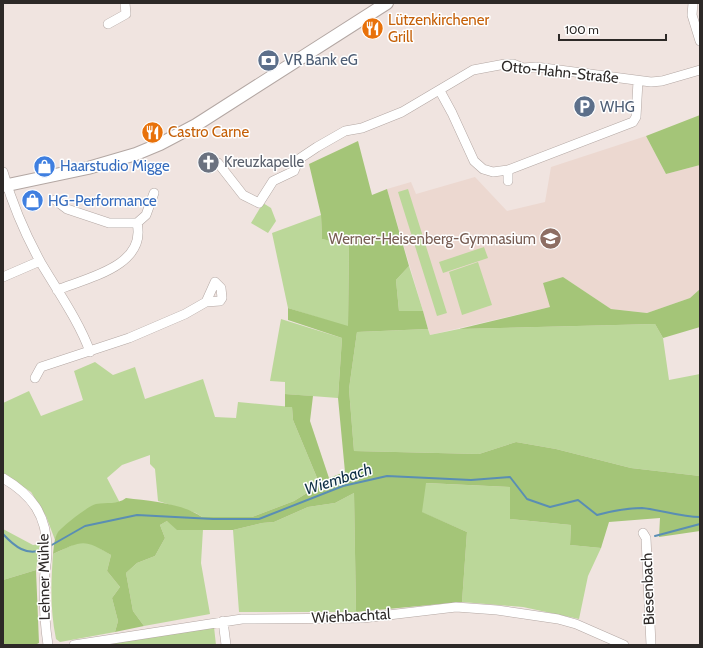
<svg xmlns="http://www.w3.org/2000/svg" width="703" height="648" viewBox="0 0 703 648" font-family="Cabin,sans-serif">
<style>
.built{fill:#ecd8d0}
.green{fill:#bbd799}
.forest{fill:#a4c578}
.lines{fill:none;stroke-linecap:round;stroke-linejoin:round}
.stream{stroke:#5a8eb3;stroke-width:2}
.street-casing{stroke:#b3a7a3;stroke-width:10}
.secondary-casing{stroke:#b3a7a3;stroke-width:14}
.street{stroke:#fff;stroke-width:9}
.secondary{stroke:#fff;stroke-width:12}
.labels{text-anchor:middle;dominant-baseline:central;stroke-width:3;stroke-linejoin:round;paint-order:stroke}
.food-label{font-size:15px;fill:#c56008;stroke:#fff;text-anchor:start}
.service-label{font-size:15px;fill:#4e5e75;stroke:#fff;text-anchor:start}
.street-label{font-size:15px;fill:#2d2927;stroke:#fff}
.worship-label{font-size:15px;fill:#5b616d;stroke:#fff;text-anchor:start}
.shop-label{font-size:15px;fill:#366cbe;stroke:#fff;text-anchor:start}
.education-label{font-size:15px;fill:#785e54;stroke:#fff;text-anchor:end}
.water-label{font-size:16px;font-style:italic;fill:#0f3046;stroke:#fff}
</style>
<rect width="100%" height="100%" fill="#f0e4e0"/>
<path class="built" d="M646,136L666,174L700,165V289L690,298L647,313L611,309L563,277L550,307L430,335L387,189L411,182L416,194L475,177L507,211L545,202L551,167Z"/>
<path class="green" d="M408,189L447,313L437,316L398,192Z
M263,203L271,208L276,221L268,233L251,223Z
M321,215L322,239L349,244L348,327L288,308L272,233Z
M484,247L488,258L443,273L439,262Z
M478,262L492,305L462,315L449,272Z
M409,266L423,311H399L396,280Z
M281,319L342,338L338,398L285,394V382L270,381Z
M655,324L663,338L669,380L700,374V476L631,468L556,449L516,442L479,454L354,451L349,389L357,332L428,329L430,335L459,329Z
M95,362L113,375L135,367L145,399L203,379L215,417L236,418L238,402L292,407L293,420L320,485L294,501L252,517H202L196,513L158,501L155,469L150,464V455L122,465L107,478L120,503L95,505L58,533L55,540L46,516L31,492L3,474V403L29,391L41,416L83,400L74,371Z
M425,483L510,487V519L571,525L570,545L601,548L588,576L579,619L523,607L462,602L467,532L421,512Z
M354,493L356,612H239L233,530L262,523L274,522L308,507L335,503Z
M167,521L195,529H203L201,563L210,614L144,626L133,611L126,573L137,563L155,556L165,538L160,525Z
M3,529L33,545L40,544L36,570L3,580Z
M79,542L93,544L111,555L107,571L120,587L112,598L118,621L115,632L60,642L56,639C50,610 51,583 53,554Z
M214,627L216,645H96Z"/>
<path class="forest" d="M700,115V165L666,174L646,136Z
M358,141L372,195L387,189L409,266L396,280L399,311H423L428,329L357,332L349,389L354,451L479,454L516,442L556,449L631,468L700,476V531L659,537L660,518L609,522L601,548L570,545L571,525L510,519V487L426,483L422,512L467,532L462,602L356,612L354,493L335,503L308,507L274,522L262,523L233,530H177L167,521L160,525L165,538L155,556L137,563L126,573L133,611L144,626L115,632L118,621L112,598L120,587L107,571L111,555C83,538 82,541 53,554C54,547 54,538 58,532C64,525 88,506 96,504C107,502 117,505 126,498C151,501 181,503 202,517H252L294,501L320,485L293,420L292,407H285V394L313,396L310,421L329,478L345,472L338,398L342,338L288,320V308L348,326L349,245L322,239L321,215L309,164Z
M563,277L611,309L647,313L690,298L700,289V327L663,338L655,324L459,329L550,307L543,283Z
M36,570L39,643L35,645H3V580Z"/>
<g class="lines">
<path class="stream" d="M3,534C14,546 27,557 44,549
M655,536L700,524
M50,546L85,526L137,515L213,519H259L343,486L387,476L471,480L510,477L527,499L550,507L578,500L597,515C612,511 626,508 642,508C662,510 680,517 700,517"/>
<defs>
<path id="street" d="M693,3L692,15L700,41
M108,24L126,14L125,3
M440,91L452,113L474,161L483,169L493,172L508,170L633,122L636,117L638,81
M218,163L243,195L259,203L273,181L294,171L299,159L317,147L345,131L362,128L402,112L473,70L505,64H513L523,68L536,67L651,82L662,81L700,70
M3,172C12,203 25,234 41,263C57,290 80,323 90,352
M508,181V170
M55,200L67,209L109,223H137
M3,277L40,261
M57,290C87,278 147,266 137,223L146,215L154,193
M35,378L41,367L129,338L185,314L206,302L220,301L222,298L221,288L215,282L206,302
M3,478C32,495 47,515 47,550C47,562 44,574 44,587C44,606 45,626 48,645
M643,533L646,538L651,645
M223,621L226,645
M74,645L242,619L363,618L456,607L497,610L558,619L576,624L624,645"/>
<path id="secondary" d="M3,186L88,168L136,154L160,144L196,125L387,3"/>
</defs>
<use href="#street" class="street-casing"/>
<use href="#secondary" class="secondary-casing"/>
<use href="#street" class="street"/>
<use href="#secondary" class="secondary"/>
</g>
<defs>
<symbol id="restaurant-disc" viewBox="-11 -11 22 22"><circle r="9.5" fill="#e8710a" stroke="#fff"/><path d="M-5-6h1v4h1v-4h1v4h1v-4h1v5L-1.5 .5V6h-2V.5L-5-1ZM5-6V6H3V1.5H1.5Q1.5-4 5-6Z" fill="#fff"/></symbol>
<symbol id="bank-disc" viewBox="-11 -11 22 22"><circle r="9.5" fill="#5c6f8a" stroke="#fff"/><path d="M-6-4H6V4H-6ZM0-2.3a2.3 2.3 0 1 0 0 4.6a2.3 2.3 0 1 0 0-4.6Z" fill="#fff"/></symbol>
<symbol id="parking-disc" viewBox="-11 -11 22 22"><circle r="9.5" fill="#5c6f8a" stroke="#fff"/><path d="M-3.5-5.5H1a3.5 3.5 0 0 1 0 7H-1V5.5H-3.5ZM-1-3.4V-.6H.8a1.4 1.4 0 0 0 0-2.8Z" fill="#fff"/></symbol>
<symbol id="church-disc" viewBox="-11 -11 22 22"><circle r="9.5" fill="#6b7280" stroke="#fff"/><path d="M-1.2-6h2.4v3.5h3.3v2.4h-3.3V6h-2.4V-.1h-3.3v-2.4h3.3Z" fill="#fff"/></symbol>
<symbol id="shop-disc" viewBox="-11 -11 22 22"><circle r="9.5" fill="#3f7fe0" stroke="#fff"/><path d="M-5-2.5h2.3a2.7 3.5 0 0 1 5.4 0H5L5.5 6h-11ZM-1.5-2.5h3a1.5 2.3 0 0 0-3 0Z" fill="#fff"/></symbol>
<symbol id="school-disc" viewBox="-11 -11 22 22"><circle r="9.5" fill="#8d6e63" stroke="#fff"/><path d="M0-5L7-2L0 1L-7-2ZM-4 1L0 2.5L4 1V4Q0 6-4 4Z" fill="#fff"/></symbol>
</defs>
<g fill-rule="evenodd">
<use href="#restaurant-disc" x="360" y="16" width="25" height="25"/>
<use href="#bank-disc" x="256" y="48" width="25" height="25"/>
<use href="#parking-disc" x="572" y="94" width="25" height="25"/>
<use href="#restaurant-disc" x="140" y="120" width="25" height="25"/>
<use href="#church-disc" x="196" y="150" width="25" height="25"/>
<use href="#shop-disc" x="32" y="154" width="25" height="25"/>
<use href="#shop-disc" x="20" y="188" width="25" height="25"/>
<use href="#school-disc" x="538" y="226" width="25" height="25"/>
</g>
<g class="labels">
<g class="food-label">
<text x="388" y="20">Lützenkirchener<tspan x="388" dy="17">Grill</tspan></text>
<text x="168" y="132">Castro Carne</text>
</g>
<g class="service-label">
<text x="284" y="60">VR Bank eG</text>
<text x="600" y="107">WHG</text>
</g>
<g class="street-label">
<text transform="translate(560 72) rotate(6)">Otto-Hahn-Straße</text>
<text transform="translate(44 577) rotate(-91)">Lehner Mühle</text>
<text transform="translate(648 589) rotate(-92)">Biesenbach</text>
<text transform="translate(351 616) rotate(-3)">Wiehbachtal</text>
</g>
<g class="worship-label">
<text x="224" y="162">Kreuzkapelle</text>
</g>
<g class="shop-label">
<text x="60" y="166">Haarstudio Migge</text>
<text x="48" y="201">HG-Performance</text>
</g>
<g class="education-label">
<text x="536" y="239">Werner-Heisenberg-Gymnasium</text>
</g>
<g class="water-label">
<text transform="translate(338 479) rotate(-18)">Wiembach</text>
</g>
</g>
<rect width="703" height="648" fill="none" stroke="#2d2927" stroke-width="8"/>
<path d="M559 34v6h107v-6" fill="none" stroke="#2d2927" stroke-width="2"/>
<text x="565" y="34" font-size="12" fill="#2d2927" stroke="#ffffff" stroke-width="3" paint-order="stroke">100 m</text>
</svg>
